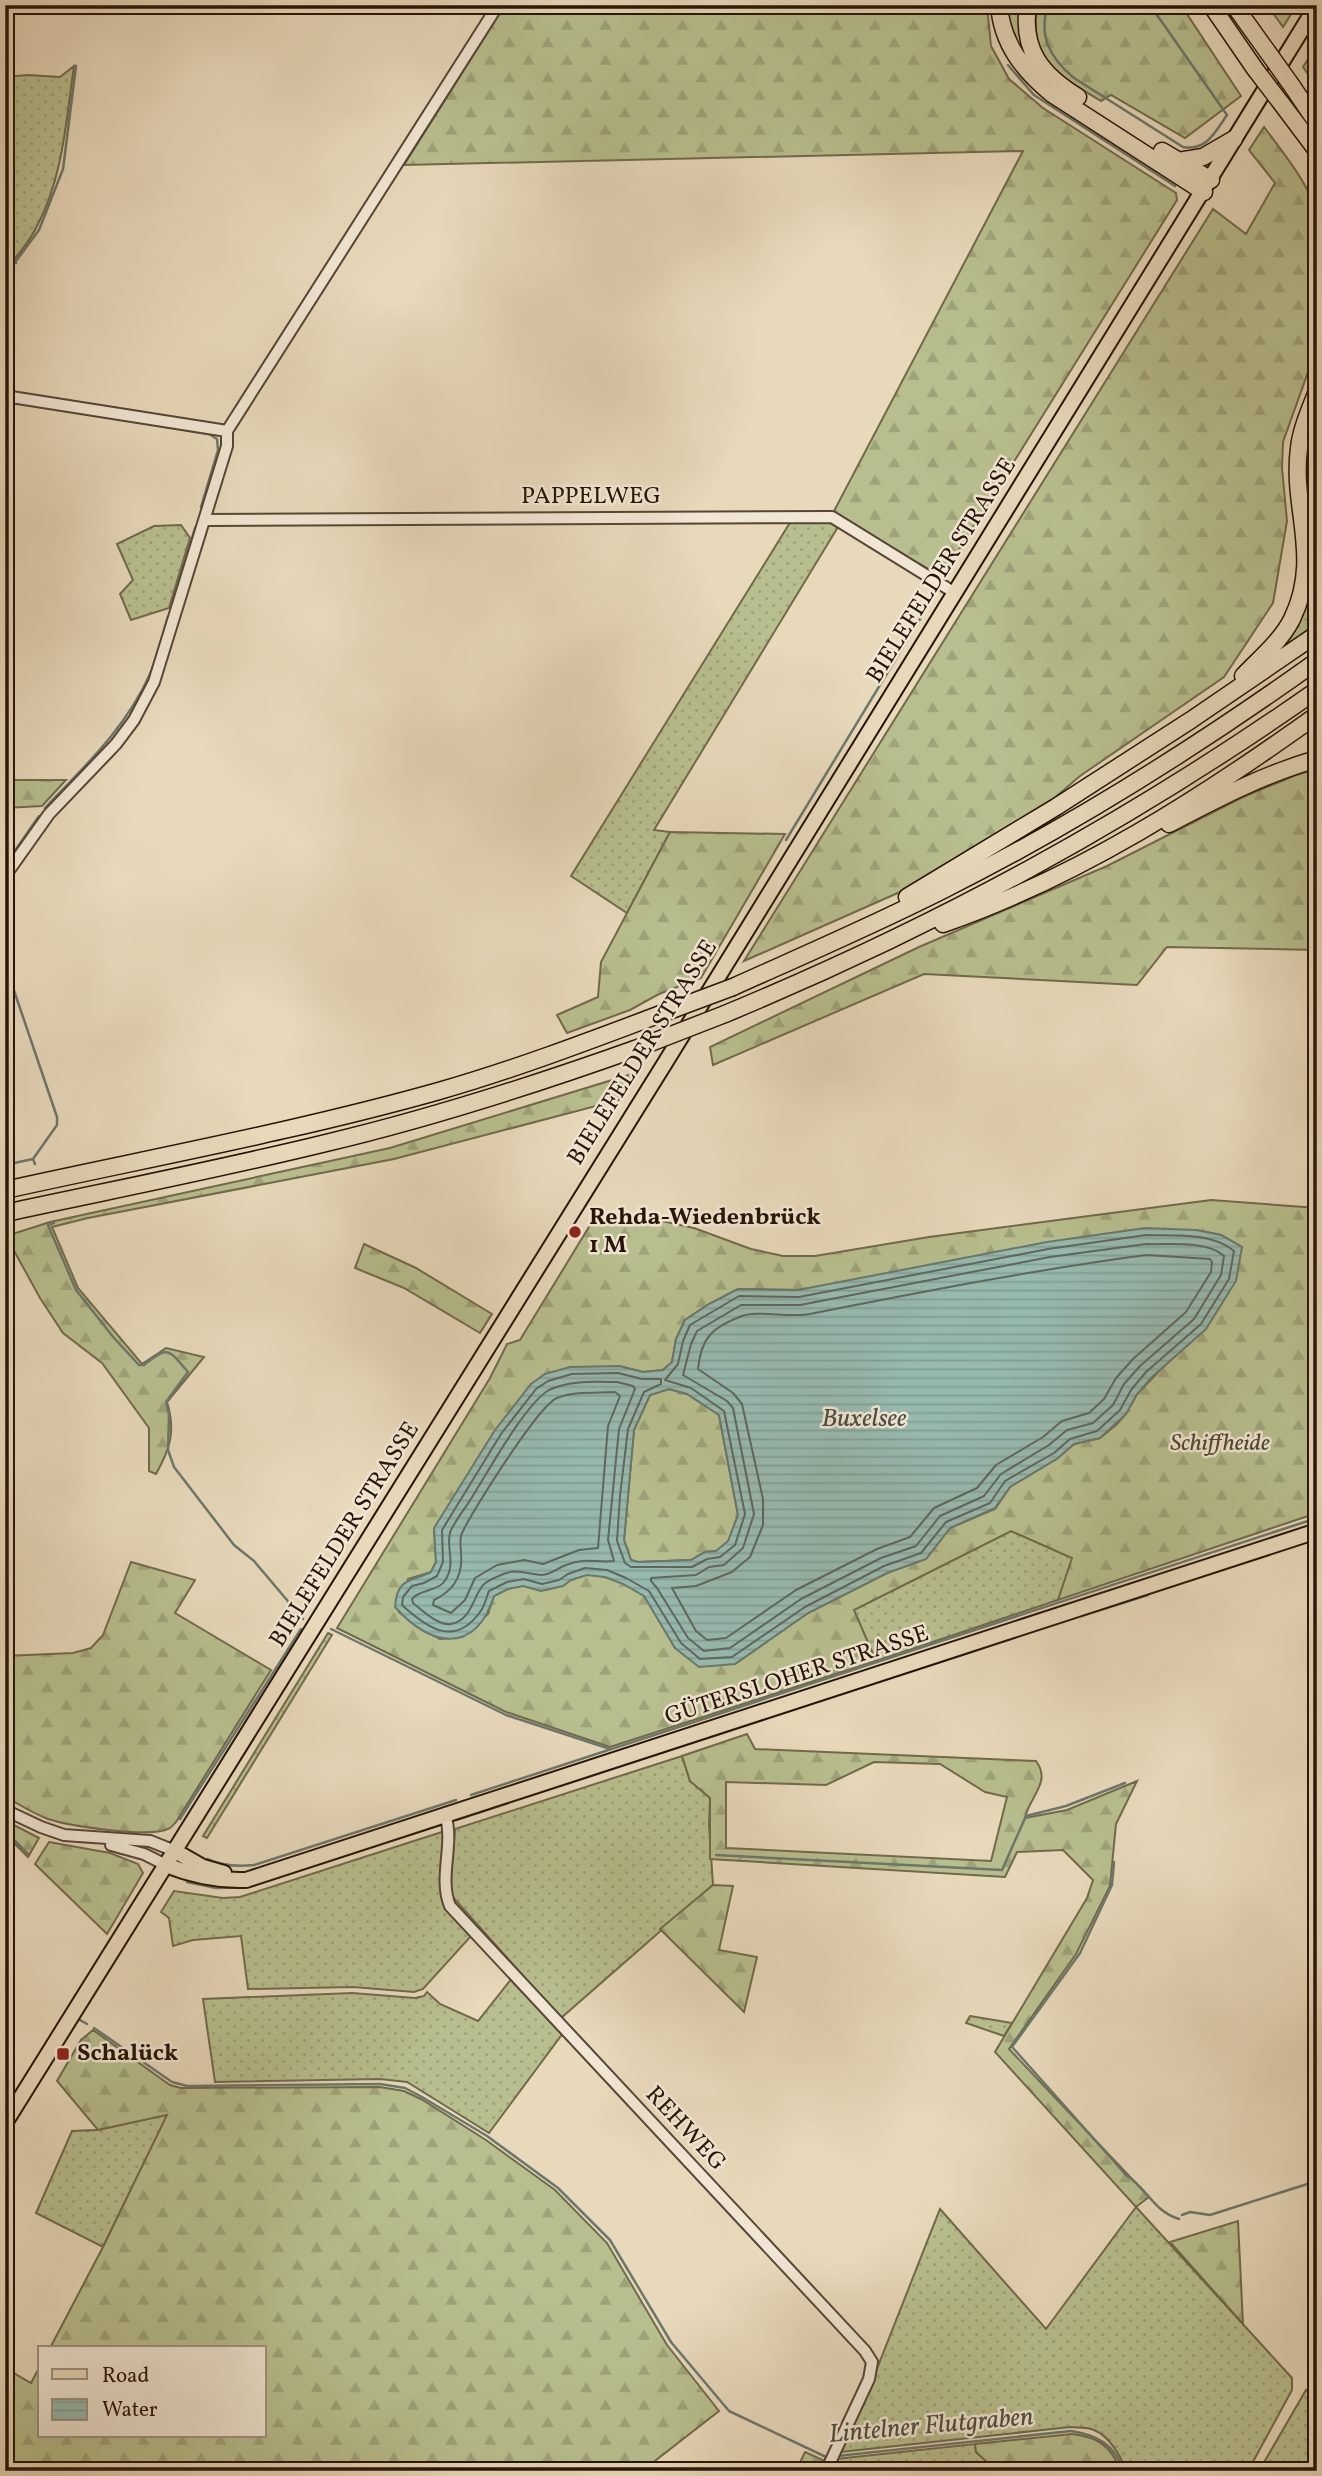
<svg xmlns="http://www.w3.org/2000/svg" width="1322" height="2476" viewBox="0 0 1322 2476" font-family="Vollkorn,serif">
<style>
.grass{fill:url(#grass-dots);stroke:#706a4b;stroke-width:2}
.forest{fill:url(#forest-firs);stroke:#706a4b;stroke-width:2;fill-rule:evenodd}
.water{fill:url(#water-rules);stroke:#6a786d;stroke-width:2;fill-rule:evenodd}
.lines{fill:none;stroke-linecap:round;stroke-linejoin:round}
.shore{stroke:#5f675c;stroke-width:2}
.stream{stroke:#6a786d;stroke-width:2.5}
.minor-casing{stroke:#574535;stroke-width:14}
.major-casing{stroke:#271408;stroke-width:18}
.highway-casing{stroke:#271408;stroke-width:19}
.minor{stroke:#f0e6d3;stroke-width:10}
.major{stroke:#e8d9bb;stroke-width:14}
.highway{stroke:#e8d9bb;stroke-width:16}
.highway-bridge-casing{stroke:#271408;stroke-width:19;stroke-linecap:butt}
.highway-bridge{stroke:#e8d9bb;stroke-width:16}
.poi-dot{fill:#8f2418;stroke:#f0e6d3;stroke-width:2.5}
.labels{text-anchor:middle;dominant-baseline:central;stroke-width:5;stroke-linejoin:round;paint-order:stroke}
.street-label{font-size:24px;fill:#271408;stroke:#f0e6d3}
.poi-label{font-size:24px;font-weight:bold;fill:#271408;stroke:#f0e6d3;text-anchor:start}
.park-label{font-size:24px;font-style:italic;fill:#524730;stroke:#f0e6d3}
.water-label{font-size:26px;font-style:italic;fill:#4e4e43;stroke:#f0e6d3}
</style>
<defs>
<pattern id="grass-dots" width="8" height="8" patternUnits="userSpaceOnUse" patternTransform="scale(1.75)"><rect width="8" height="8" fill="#b8bf8e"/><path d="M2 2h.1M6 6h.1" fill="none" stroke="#9ea379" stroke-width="1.8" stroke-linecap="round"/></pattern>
<pattern id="forest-firs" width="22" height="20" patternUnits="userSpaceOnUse" patternTransform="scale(1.75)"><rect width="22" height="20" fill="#b8bf8e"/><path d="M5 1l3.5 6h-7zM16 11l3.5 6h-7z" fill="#9ea379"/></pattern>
<pattern id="water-rules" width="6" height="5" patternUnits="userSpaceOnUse" patternTransform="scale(1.75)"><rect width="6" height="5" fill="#97bab0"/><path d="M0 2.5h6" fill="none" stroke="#829f96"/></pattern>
</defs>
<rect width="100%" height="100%" fill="#e8d9bb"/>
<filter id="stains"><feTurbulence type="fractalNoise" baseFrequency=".00286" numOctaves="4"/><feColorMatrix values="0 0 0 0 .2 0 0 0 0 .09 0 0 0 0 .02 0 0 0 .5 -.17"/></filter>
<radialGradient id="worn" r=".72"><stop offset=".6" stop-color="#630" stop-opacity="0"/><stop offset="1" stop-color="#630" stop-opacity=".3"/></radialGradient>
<path class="grass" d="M74,66C66,122 63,178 36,228C31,239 22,249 15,259L5,250V77L28,75L60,77Z
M1317,410V572L1314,594L1317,595V623L1275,654L1295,623L1305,448Z
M791,521L828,522L838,527L654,830L670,832L627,913L571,876Z
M181,525L190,538L169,608L131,620L120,594L133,580L117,544L154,526Z
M1011,1531L1073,1558L1058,1600L876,1661L853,1610Z
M328,1633L332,1635L207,1838L203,1836Z
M682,1756L690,1781L710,1798L709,1825L713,1885L561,2018L451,1895L450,1889L455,1829Z
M445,1831L441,1889L472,1935L423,1989L414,1992L353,1987L248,1989L241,1936L193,1940L173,1946L169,1918L161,1912L174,1891L223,1898L240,1897Z
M512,1978L563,2033L489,2133L407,2082L380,2079L215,2082L203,1999L352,1993L415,1998L424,1996L427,1992L440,2004L478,2021Z
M970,2016L1012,2023L1004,2036L966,2023Z
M168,2114L103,2247L36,2213L72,2131L98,2130Z
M1136,2207L1292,2378V2390L1248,2471H1126C1121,2456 1109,2436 1094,2430C1087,2427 1077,2428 1070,2427L840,2452L876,2371L940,2209L1046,2329Z
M1306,2390L1317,2401V2471H1259Z
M975,2444L976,2452L997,2471H831L836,2459Z"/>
<path class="forest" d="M505,5H987L991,46L1009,79L1043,108L1176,193L1177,200L942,577L833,513L1023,151L404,165Z
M1009,5H1020L1019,25L1023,47L1016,48L1009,18Z
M1038,5H1181L1241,96L1185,138L1111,95L1101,101C1062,78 1026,58 1038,5Z
M1267,5H1297L1283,27Z
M1317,45V87L1303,67Z
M1264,127C1284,154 1307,181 1317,213V347L1283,442L1282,468L1287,521L1273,603L1224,677L1080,776L1051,801L909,888L744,961L1213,209L1246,234L1275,183L1249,150Z
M1317,769V950L1167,947L1137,985L924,974L713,1065L710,1047L919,947L1107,866L1241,798L1296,775Z
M5,780H66L42,806L5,808Z
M670,832L785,834L701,978L659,994L630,1010L567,1033L557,1015L598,997L601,962Z
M635,1073L619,1100L394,1159L88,1218L52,1227L78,1288L142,1364L166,1348L204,1357L167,1402C176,1431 170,1449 156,1474L149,1471V1428L102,1363L63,1333L40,1298L6,1236L50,1222L390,1148Z
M1211,1200L1317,1208V1513L1058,1600L1072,1558L1011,1531L854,1610L876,1661L610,1747L506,1712L337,1628L490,1378L507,1344L520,1340L595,1217L639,1216L694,1228L751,1249L783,1256H815L929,1237ZM1196,1230L1221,1235L1242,1247L1176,1354L1137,1394L1126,1414L1116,1425L1100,1438L1074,1444L1058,1458L1010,1487L995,1509L950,1528L926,1559L887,1573L808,1613L735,1664L675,1648C666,1632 657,1612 645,1597C634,1586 601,1573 585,1575C570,1578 561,1588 545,1590C538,1591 532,1587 524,1586C513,1585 503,1591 494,1596L488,1614L462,1637L440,1639L421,1629L399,1612L408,1579L431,1572L436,1562L434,1528L619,1366L643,1372L663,1370L672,1362L676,1339L685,1320L709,1304L738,1289L797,1290Z
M364,1244L416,1268L492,1314L480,1333L404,1288L355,1268Z
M669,1389L687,1394L719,1415L738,1515L728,1542L716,1551L705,1552L691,1560L638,1562L631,1560L624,1540L634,1430L650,1395Z
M131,1562L195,1580L175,1613L271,1670L176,1822C173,1825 171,1828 168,1829C147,1838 70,1826 48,1819C33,1813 19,1805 5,1796V1656L73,1653L91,1648L103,1635Z
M747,1734L755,1749L1036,1761C1052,1782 1029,1797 1025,1818L1067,1810L1137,1781L1116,1824L1110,1886L1076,1954L1009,2049L1149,2197L1136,2207L995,2052L1087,1898L1093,1880L1063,1850L1017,1852L1005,1877L710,1859V1798L690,1781L682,1756ZM874,1762L940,1764L985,1792L1007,1797L991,1861L726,1848V1782L826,1785Z
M8,1822L39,1838L28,1857L5,1834V1823Z
M49,1842L110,1853L138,1864L143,1873L107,1934L35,1864Z
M713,1885L733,1886L719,1950L757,1957L744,2012L660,1929Z
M93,2030L170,2085L181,2088L380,2087L404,2091L421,2099L486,2140L555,2190L607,2243L667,2345L719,2411L642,2471H5V2368L31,2383L40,2366V2436H264V2348H50L103,2247L167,2115L98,2130L57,2081L81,2040Z
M1238,2221L1243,2324L1170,2242Z
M1072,2434C1097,2437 1111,2445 1121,2471H997L976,2452L975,2444Z
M805,2452L825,2461L821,2471H796Z"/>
<path class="water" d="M1145,1228L1196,1230L1221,1235L1242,1247L1236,1281L1206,1329L1152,1377L1137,1394L1126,1414L1100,1438L1074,1444L1058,1458L1010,1487L995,1508L950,1528L926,1559L887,1573L808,1613L735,1664L699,1667L675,1648L644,1596L623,1584L605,1577L587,1575L571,1580L563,1586L541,1591L523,1586L508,1589L494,1596C475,1655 431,1647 395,1607C397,1578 410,1582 431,1572L436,1562L434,1528L495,1430L531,1384L545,1374L570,1367L619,1366L643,1372L663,1370L672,1362L676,1339L685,1320L709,1304L738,1289L798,1290L1047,1242ZM669,1389L687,1394L719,1415L738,1515L728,1541L716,1551L705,1552L691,1560L638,1562L631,1560L624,1540L634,1430L650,1395Z"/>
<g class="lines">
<path class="shore" d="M1146,1235C1174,1236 1212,1232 1234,1251L1229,1279L1201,1324L1146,1372L1131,1390L1120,1410L1097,1431L1070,1439L1054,1453L1005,1481L990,1503L946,1522L921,1553L884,1566L805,1607L732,1657L700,1659L681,1643L649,1591L626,1578L607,1570L585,1568L568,1574L559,1580L542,1584L524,1579L507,1582L489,1591C486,1598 485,1606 480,1612C455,1647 428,1629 402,1605L403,1597L412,1586L424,1583L437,1576L443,1562L442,1530L501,1434L536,1389L548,1381L572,1374L618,1373L642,1379H661V1384L644,1392L628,1429L620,1496L617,1541L625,1563L631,1567H692L707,1559L720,1557L735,1545L745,1514L724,1411L691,1388L665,1380L678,1364L683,1341L690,1325L739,1296L799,1297L1048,1249Z
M1146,1244C1168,1245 1207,1240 1224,1256L1221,1275L1194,1319L1140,1366L1124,1384L1113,1405L1093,1423L1067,1430L1049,1445L1001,1474L984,1496L940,1516L916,1546L881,1558L801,1599L730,1648L704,1651L688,1638L657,1588L651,1581V1578L696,1575L709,1567L724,1565L743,1548L754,1514L733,1408L727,1401L683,1375L691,1344L697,1331L741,1305H800L1050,1257Z
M1146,1255L1210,1259L1212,1262L1211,1272L1186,1312L1133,1359L1116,1378L1104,1399L1089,1413L1062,1421L1043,1437L996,1465L977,1488L934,1508L910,1537L877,1549L796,1590L726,1638L707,1640L696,1631L672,1588L696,1586L732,1572L750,1557L763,1525V1499L742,1404L733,1393L698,1369C701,1338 712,1327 742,1316C757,1310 791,1318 810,1314C922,1292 1033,1270 1146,1255Z
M617,1382L633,1386L635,1389L619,1429L608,1540L614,1561C596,1563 586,1557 566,1565C557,1568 551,1575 541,1575C524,1574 517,1567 499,1576C492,1579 484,1582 481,1588C473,1599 470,1621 451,1624C438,1626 422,1610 413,1603L412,1599C420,1589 436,1592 444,1582C458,1563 444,1546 451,1530C457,1518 467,1506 474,1494C489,1470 526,1403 549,1390C569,1380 595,1382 617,1382Z
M615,1392L620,1396L608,1426L598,1548L579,1550L543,1564L524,1560L497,1565L475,1578L465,1600L451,1613L433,1605L434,1600C453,1591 463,1576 461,1554C461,1547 459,1539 462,1533C472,1511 539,1405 557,1398C575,1391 596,1393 615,1392Z"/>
<path class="stream" d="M1048,5C1038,36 1050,58 1074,78L1183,147C1207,151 1215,132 1227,115L1150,5
M1296,5L1297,6
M1008,65L1034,95L1175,186
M5,252L16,263
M5,276L39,230L63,169L76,66
M161,426L209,434L217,439L218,450L201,507
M172,605L195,528
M45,808C85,766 126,728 150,674C158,656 162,636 168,617
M786,840L937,591
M5,865L39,816
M5,964L57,1117V1125L33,1159L35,1164
M5,1165L33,1159
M54,1223L48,1225L76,1290L114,1338L139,1365H144C169,1345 168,1349 188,1372L166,1402L169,1415L168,1450L174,1467L234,1545L254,1561L303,1619
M1081,1616L1148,1595
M331,1629L506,1715L610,1749
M471,1795L1317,1518
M180,1819L301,1629
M456,1820L983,1648
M5,1831L28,1854
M716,1855L1002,1870L1026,1816L1066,1806L1125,1783
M207,1859C223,1866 237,1867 254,1865L456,1800
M1114,1862L1112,1885L1080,1953L1012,2047L1126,2175C1148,2189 1153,2211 1179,2219
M187,1882L216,1888L249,1887L443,1824
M80,2020L87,2024
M94,2028L172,2082L187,2086L380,2084L405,2088L422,2097L487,2136L558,2188L610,2240L671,2342L729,2411L826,2457H830
M1182,2215L1190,2212L1210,2215L1317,2181
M837,2456L1071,2431C1097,2435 1114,2444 1124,2471"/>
<defs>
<path id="minor" d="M5,396L227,431
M206,520L832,517L955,593
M5,876L49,814L116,744L134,720L154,682L227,446V431L498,5
M5,1810L41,1827L64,1835L150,1841L175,1851
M445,1814C455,1844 438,1877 450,1906L865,2351L872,2362L869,2379L826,2471
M111,1845L144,1854L166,1865"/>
<path id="major" d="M175,1851L203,1867L224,1873
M166,1865C193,1876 217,1881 246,1880L1317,1531
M5,2123L665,1063L1317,5"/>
<path id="highway" d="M999,5C1002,44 1023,70 1052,94L1204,192
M1028,5C1021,50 1042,75 1078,97
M1211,5L1255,69
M1234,5L1267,51
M1292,86L1317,123
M1281,103L1317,151
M1162,151L1211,180
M1178,161L1203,157L1234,139
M1243,676C1260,658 1281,641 1292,619C1322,557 1291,509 1299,448C1301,429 1310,409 1317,391
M1169,824C1217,799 1264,774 1317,759
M907,897L1056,807L1191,720L1317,634
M943,924C1078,877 1201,798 1317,715
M733,987C804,955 876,924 945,889C1075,824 1198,746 1317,661
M725,1014C937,926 1129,822 1317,690
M5,1190C150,1158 297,1131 439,1091C519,1068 597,1038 674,1009
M5,1213C112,1190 220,1169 326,1143C431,1118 534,1085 635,1049"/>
</defs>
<use href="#minor" class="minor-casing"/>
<use href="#major" class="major-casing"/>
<use href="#highway" class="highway-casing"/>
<use href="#minor" class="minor"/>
<use href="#major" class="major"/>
<use href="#highway" class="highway"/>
<defs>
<path id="highway-bridge" d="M1267,51L1292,86
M1255,69L1281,103
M674,1009L733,987
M635,1049L725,1014"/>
</defs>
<use href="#highway-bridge" class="highway-bridge-casing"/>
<use href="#highway-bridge" class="highway-bridge"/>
</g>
<g class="poi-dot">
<circle cx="575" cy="1232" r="7"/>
<rect x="56" y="2047" width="14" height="14" rx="3.5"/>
</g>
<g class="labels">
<g class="street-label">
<text x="591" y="497">PAPPELWEG</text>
<text transform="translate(942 571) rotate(-58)">BIELEFELDER STRASSE</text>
<text transform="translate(643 1053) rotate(-58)">BIELEFELDER STRASSE</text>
<text transform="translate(345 1535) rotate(-58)">BIELEFELDER STRASSE</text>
<text transform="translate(797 1676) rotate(-18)">GÜTERSLOHER STRASSE</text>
<text transform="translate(685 2129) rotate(47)">REHWEG</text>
</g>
<g class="poi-label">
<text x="589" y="1218">Rehda-Wiedenbrück<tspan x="589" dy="28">1 M</tspan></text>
<text x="77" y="2054">Schalück</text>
</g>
<g class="park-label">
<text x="1220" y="1444">Schiffheide</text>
</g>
<g class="water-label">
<text x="864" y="1419">Buxelsee</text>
<text transform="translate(931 2426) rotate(-5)">Lintelner Flutgraben</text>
</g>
</g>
<rect width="1322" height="2476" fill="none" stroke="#e8d9bb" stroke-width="28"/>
<rect x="7" y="7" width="1308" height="2462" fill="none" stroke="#271408" stroke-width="3.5"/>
<rect x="14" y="14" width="1294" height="2448" fill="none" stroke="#271408" stroke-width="2"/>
<rect x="38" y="2346" width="228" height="91" fill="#f0e6d3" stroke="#a09282" stroke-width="2"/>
<rect x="52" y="2369" width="35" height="10" fill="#e8d9bb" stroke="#a09282" stroke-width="2"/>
<text x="102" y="2382" font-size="21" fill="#271408">Road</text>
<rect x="52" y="2399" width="35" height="21" fill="url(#water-rules)" stroke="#a09282" stroke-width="2"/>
<text x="102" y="2416" font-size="21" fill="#271408">Water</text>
<rect width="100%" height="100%" filter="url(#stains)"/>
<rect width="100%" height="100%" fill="url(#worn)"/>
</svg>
